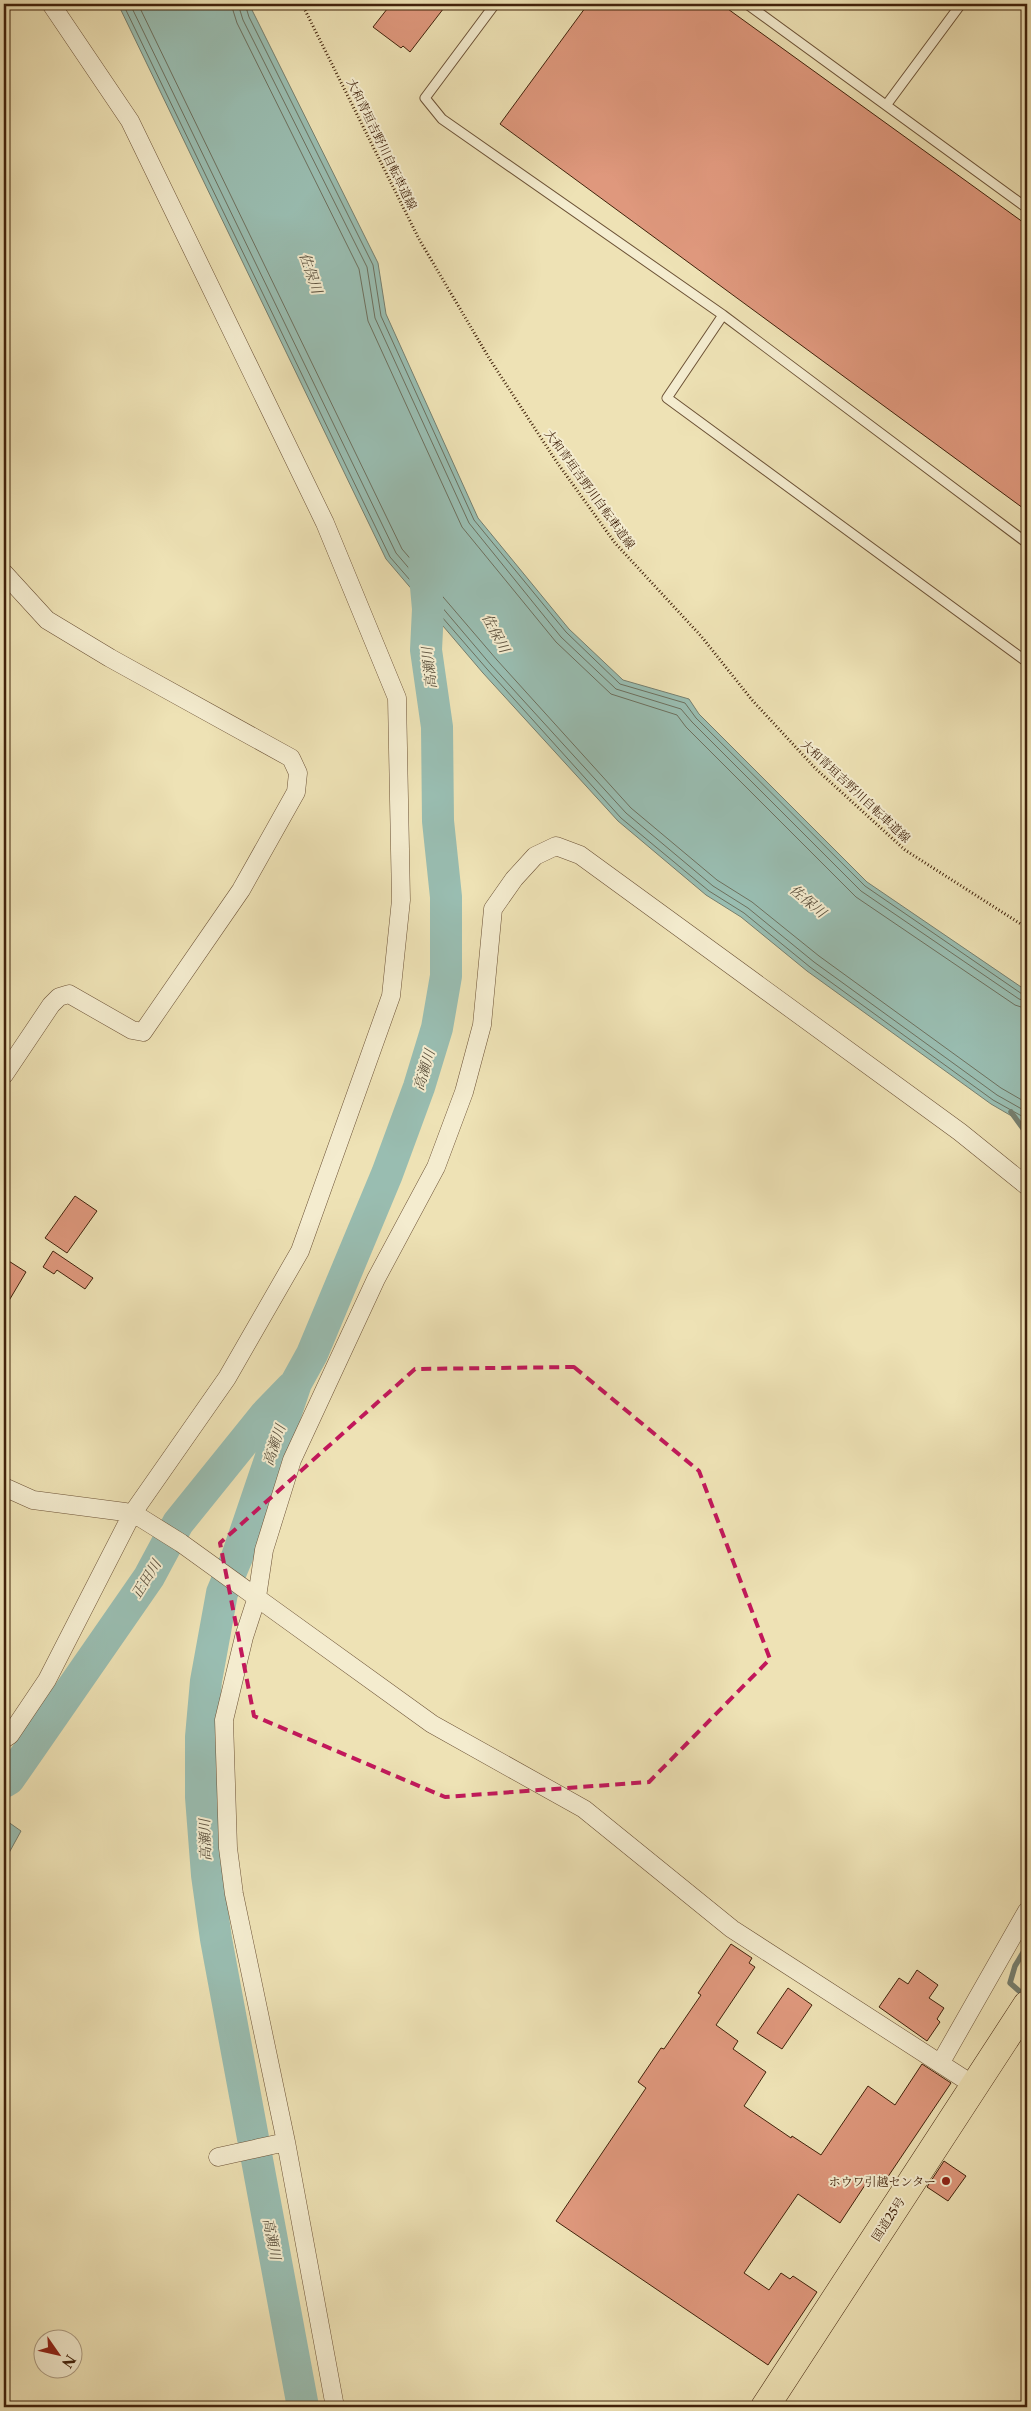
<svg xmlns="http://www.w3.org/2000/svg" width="1031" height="2411" viewBox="0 0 1031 2411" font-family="'Libre Caslon Text','Noto Serif JP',serif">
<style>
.water{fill:#99bdb1;stroke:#767f6f}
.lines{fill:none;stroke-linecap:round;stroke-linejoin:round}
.shore{stroke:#6d705e;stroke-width:1}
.stream{stroke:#767f6f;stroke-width:5.5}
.river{stroke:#99bdb1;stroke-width:32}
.building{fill:#df987d;stroke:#41220b}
.lane-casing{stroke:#6c5236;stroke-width:11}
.street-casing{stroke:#6c5236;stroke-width:19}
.highway-casing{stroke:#41220b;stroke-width:29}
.path{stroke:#41220b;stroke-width:3;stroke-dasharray:1 2.5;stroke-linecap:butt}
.lane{stroke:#f4eccf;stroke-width:9}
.street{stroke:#f4eccf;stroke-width:18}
.highway{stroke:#eee2b5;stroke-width:28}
.marked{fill:none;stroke:#c2185b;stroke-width:4;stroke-dasharray:10 6;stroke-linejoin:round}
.poi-dot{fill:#8f2418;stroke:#f4eccf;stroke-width:2}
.labels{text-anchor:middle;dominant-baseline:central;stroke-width:4;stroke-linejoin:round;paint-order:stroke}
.street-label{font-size:12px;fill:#41220b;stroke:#f4eccf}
.poi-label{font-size:12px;fill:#41220b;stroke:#f4eccf;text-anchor:end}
.water-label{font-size:14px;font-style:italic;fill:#5b503d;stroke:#f4eccf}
</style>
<rect width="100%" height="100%" fill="#eee2b5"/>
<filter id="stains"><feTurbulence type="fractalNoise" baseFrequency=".004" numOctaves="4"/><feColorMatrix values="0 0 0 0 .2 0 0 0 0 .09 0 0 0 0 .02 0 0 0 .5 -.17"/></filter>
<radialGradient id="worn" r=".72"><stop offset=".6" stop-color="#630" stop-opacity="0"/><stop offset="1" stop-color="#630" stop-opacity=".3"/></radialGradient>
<path class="water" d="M118,4H249L378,263L386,314L478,518L569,629L623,680L689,699L699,714L867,882L1027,991V1125L991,1104L807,971L741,917L706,895L618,821L483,673L386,559Z
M4,1819L21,1831L4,1862Z"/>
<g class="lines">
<path class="shore" d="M123,4L390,557L487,669L621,818L709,891L744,913L810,967L993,1100L1027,1119
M130,4L396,553L491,665L626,813L713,886L748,908L814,962L997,1095L1027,1112
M138,4L402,549L497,660L631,808L717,880L752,902L819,956L1001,1088L1027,1103
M231,4L237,23L359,269L368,321L462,527L556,642L611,694L677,715L686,727L856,897L1015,1005L1027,1009
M238,4L243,20L367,267L375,318L469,523L561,637L616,689L681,709L692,722L861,891L1019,999L1027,1001
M245,4L249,17L373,265L381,316L474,520L566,632L620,684L685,703L696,718L865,886L1022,994L1027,995"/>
<path class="stream" d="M1011,1112L1027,1134
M1026,1997L1010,1983L1015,1966L1027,1946"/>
<path class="river" d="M4,1782L9,1779L149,1577L178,1523L265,1415L291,1388
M303,2407L216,1939L207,1875L201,1797V1737L206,1681L222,1593L237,1557L296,1383L312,1354L387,1174L419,1087L437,1028L446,976V897L438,821L437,727L426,650L428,609L424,564"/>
</g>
<path class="building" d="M391,4H447L410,52L403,46L401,48L373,27Z
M588,4H721L1027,225V511L500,124Z
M75,1196L97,1211L67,1253L45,1238Z
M53,1251L93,1278L85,1289L57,1270L54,1274L43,1267Z
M4,1258L26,1272L4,1309Z
M731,1944L752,1958L749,1963L755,1967L716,2025L738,2041L733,2049L766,2072L744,2106L791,2138L792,2136L821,2155L868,2086L895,2105L922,2064L951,2083L881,2187L869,2179L840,2223L798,2194L744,2273L769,2290L781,2273L790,2279L793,2276L817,2292L768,2365L556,2221L646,2088L638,2082L661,2048L664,2049L701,1995L698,1993Z
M917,1970L938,1985L929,1998L944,2008L937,2019L940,2022L927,2041L879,2007L899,1978L908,1984Z
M788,1988L812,2005L782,2049L757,2033Z
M944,2161L966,2176L948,2201L927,2187Z"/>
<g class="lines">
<defs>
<path id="lane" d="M495,4L425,98L442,119L723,315L1027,543
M747,4L1027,208
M887,104L961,4
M723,315L667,398L1027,662"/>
<path id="street" d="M4,573L47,620L110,658L291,758L298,773L296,792L241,890L143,1032L132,1030L69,994L59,997L51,1005L4,1075
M4,1487L33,1500L125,1512L141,1518L181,1543L432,1724L584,1809L732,1929L975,2086
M4,1739L10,1735L47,1680L132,1514L227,1378L300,1251L391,996L401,900L397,698L325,523L130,121L51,4
M941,2062L1027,1911
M218,2157L286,2142
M335,2407L286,2142L234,1894L228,1848L224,1720L244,1637L257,1597L264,1550L292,1460L376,1279L436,1167L464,1092L482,1025L493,909L514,879L535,856L556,846L580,855L960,1132L1027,1186"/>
<path id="highway" d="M765,2407L1027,2005"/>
</defs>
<use href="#lane" class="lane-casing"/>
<use href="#street" class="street-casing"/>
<use href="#highway" class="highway-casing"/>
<path class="path" d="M302,4L419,239L489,358L556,461L615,543L701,636L752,700L816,769L905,850L1027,928"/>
<use href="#lane" class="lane"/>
<use href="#street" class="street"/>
<use href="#highway" class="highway"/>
</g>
<path class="marked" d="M574,1367L699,1471L770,1659L649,1782L445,1797L254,1716L220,1543L415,1369Z"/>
<circle class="poi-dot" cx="946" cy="2181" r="5"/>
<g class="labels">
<g class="street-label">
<text transform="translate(382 144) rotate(64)">大和青垣吉野川自転車道線</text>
<text transform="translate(590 489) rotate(54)">大和青垣吉野川自転車道線</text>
<text transform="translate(856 791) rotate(43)">大和青垣吉野川自転車道線</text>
<text transform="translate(888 2219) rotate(-57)">国道25号</text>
</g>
<g class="poi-label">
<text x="936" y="2181">ホウワ引越センター</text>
</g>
<g class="water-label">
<text transform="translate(311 273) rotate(71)">佐保川</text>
<text transform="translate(496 633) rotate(62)">佐保川</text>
<text transform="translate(429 668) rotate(-96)">高瀬川</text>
<text transform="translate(808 901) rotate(40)">佐保川</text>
<text transform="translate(424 1070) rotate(-73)">高瀬川</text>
<text transform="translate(274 1445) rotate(-71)">高瀬川</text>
<text transform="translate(146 1579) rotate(-58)">正田川</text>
<text transform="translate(205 1840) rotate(-92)">高瀬川</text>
<text transform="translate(272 2239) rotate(79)">高瀬川</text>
</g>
</g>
<rect width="1031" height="2411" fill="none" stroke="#eee2b5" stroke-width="20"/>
<rect x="5" y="5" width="1021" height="2401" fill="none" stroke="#41220b" stroke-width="2.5"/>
<rect x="10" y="10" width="1011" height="2391" fill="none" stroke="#41220b"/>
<g transform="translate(58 2354) rotate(124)"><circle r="24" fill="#f4eccf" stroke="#ac9b81"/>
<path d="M0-4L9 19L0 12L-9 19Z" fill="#8f2418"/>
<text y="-8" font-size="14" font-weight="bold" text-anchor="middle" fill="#41220b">N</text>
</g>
<rect width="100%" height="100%" filter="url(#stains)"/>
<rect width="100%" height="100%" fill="url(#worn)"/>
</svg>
